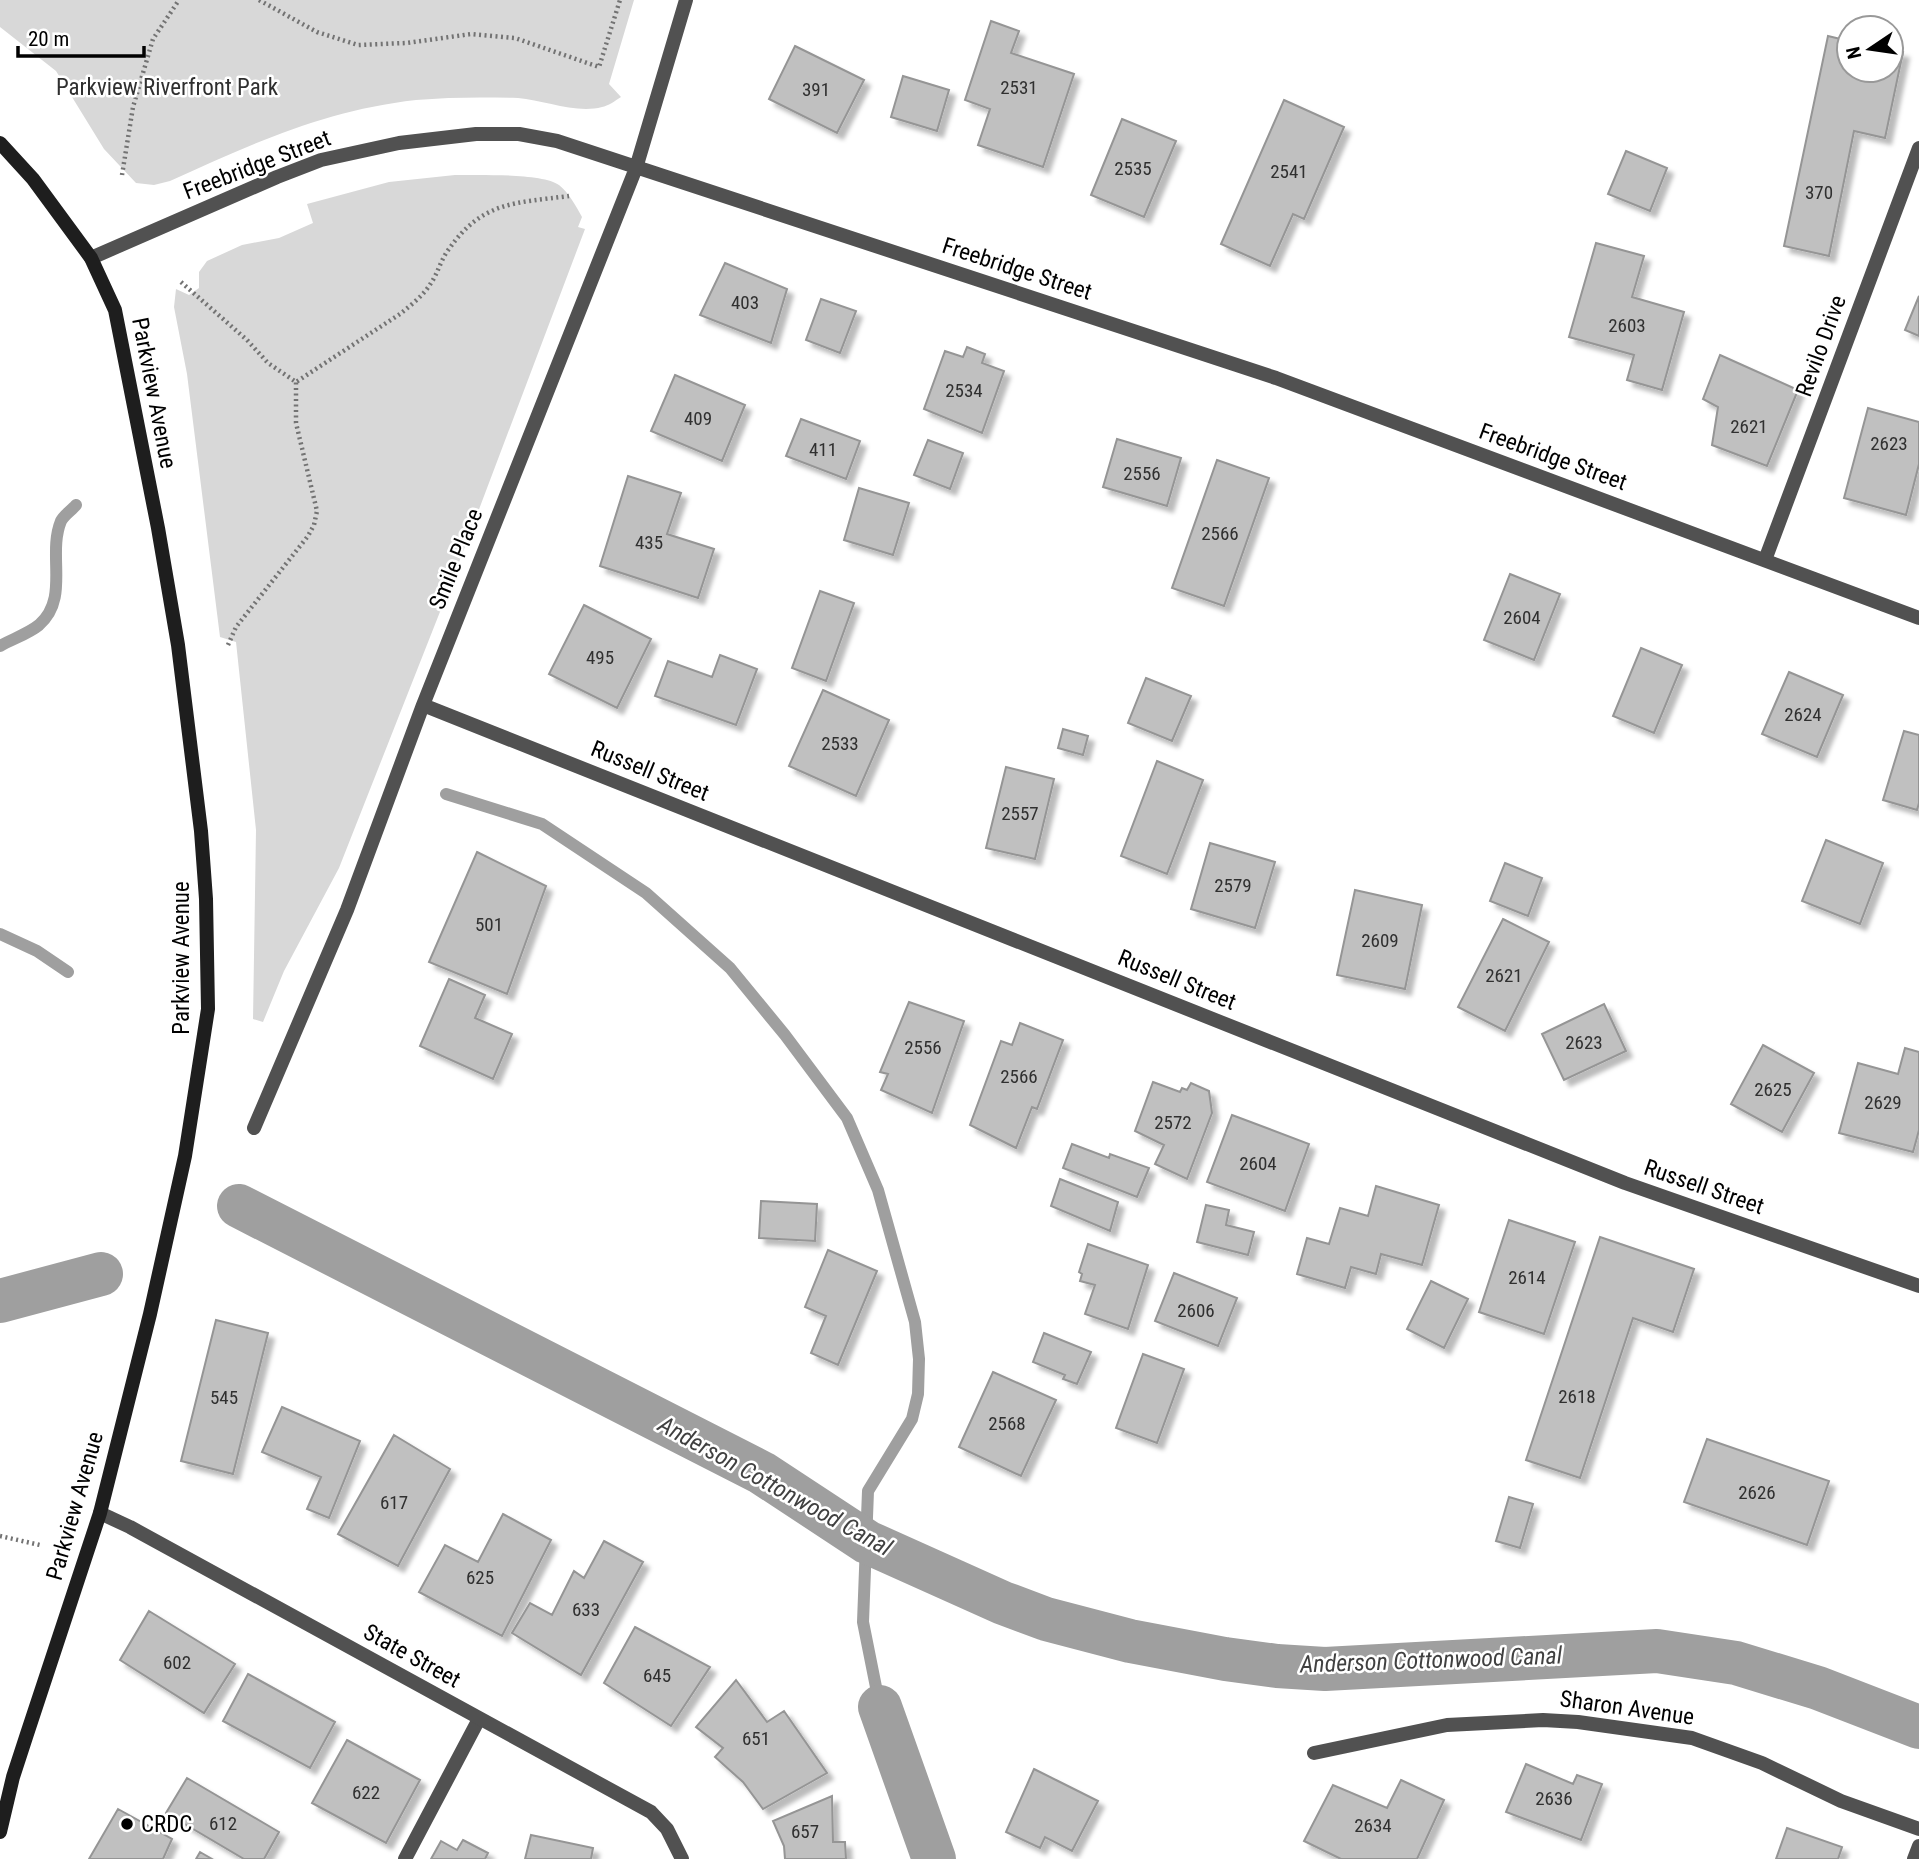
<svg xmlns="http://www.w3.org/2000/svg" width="1919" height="1859" viewBox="0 0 1919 1859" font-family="'Roboto Condensed',sans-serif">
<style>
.green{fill:#d8d8d8}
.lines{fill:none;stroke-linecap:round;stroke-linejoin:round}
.stream{stroke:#9f9f9f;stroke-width:12}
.canal{stroke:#9f9f9f;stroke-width:44}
.building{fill:#c0c0c0;stroke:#959595;stroke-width:2;filter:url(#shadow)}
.path{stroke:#737373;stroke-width:4.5;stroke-dasharray:2 3.5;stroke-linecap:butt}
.service{stroke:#515151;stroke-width:14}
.minor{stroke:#515151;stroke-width:14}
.secondary{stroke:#1e1e1e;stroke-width:14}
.poi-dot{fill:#000;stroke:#fff;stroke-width:2.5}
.labels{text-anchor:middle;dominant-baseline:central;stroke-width:5;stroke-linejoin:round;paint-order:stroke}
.number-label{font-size:19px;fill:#303030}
.park-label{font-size:23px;fill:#2f2f2f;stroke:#fff}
.street-label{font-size:23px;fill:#000;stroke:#fff}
.poi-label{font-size:23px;fill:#000;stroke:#fff;text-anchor:start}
.water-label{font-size:24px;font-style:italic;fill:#404040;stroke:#fff}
</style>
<defs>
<filter id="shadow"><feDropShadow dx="6" dy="6" stdDeviation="2" flood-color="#0004"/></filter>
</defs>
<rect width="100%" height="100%" fill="#fff"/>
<path class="green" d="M0,0H634L609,84L621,97C615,101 608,106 602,107C576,114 544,100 518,98C484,97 450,97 416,100C326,110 251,144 170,181L154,185L136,183L104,149L56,71L0,27Z
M455,175C476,175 543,173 559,185C569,193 576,206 582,217L578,227L585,229L447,594L339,868L284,971L263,1022L253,1019L256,830L236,642L220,637L187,374L174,307L176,289L189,295L199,288V272L207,261L242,245L279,238L313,223L307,204L389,182Z"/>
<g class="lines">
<path class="stream" d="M0,646C12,639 28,634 39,625C70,598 47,555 61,521C64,515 72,510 76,505
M446,794L542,824L646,893L730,968L785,1035L847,1118L878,1190L915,1322L919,1359L918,1394L912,1419L868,1491L863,1622L880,1707
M0,934L37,951L68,972"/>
<path class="canal" d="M239,1206L762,1473L867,1542L1003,1603L1046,1619L1130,1641L1225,1659L1277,1666L1325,1669L1657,1651L1736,1663L1818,1688L1919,1727
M0,1301L101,1274
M880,1707L934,1859"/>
</g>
<path class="building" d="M991,21L1019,31L1011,53L1074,74L1043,167L978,145L990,109L965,100Z
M1828,36L1849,41V70H1891V50L1903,52L1885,138L1854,131L1829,256L1784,246Z
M795,46L864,80L837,133L769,99Z
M903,76L949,90L937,131L891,117Z
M1284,100L1344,127L1304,219L1293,214L1270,266L1221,244Z
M1122,119L1176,141L1144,217L1091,195Z
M1626,151L1667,168L1650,211L1608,194Z
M1596,243L1644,256L1632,297L1684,312L1662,390L1627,380L1634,355L1569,337Z
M725,263L787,289L771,343L700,315Z
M1919,296V336L1905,330Z
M821,299L856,311L840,353L806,340Z
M967,347L985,354L982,363L1004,371L982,433L924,409L945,351L963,357Z
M1720,355L1798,390L1767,466L1712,445L1718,407L1703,399Z
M675,375L745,405L722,461L651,431Z
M1868,408L1919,422V464L1906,515L1844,498Z
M801,419L860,441L846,479L786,456Z
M1117,439L1181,458L1167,506L1103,487Z
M928,440L963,453L950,489L914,475Z
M1217,460L1269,478L1224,606L1172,588Z
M628,476L681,493L667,534L714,549L698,598L600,566Z
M859,488L909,503L893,555L844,540Z
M1510,574L1560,594L1534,660L1484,640Z
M820,591L854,603L826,681L792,668Z
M584,605L651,639L617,708L549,674Z
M1641,648L1682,665L1654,733L1613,716Z
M720,655L757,669L736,725L655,696L668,661L712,677Z
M1789,672L1843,695L1817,757L1762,734Z
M1146,678L1191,696L1172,741L1128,723Z
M823,690L889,720L856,796L789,766Z
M1063,729L1088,736L1083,755L1058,748Z
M1904,731L1919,735V803L1917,810L1883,800Z
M1157,761L1203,780L1167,874L1121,856Z
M1006,767L1054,779L1035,859L986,848Z
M1826,840L1883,863L1860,924L1802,901Z
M1210,843L1275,862L1255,928L1191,909Z
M477,852L546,886L507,994L429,962Z
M1505,863L1542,878L1528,916L1490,901Z
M1355,890L1422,905L1405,989L1337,975Z
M1503,919L1549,942L1505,1031L1458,1007Z
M449,979L485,995L475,1018L512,1034L493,1079L420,1046Z
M909,1002L964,1021L932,1113L881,1090L888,1074L880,1072Z
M1604,1004L1626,1051L1564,1080L1542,1034Z
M1020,1023L1063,1040L1037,1109L1032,1107L1016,1148L970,1125L1001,1041L1012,1045Z
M1763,1045L1814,1073L1782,1132L1731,1104Z
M1905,1048L1919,1052V1130L1913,1152L1839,1133L1858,1063L1898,1074Z
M1153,1082L1180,1092L1182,1088L1187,1090L1191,1083L1209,1091L1212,1113L1187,1179L1155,1164L1164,1145L1135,1131Z
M1232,1115L1309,1144L1285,1211L1207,1182Z
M1072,1144L1109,1158L1110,1154L1149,1168L1137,1197L1063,1168Z
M1060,1179L1118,1202L1110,1231L1051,1206Z
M1376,1186L1439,1205L1422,1265L1381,1254L1376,1274L1351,1267L1345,1288L1297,1274L1307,1238L1329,1244L1340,1208L1368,1216Z
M761,1201L817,1204L815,1241L759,1238Z
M1206,1205L1229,1210L1226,1225L1254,1232L1248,1255L1197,1242Z
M1509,1220L1575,1242L1544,1334L1479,1312Z
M1600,1237L1694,1269L1673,1332L1633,1318L1580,1478L1526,1460Z
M1088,1244L1148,1265L1128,1329L1085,1314L1095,1285L1080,1281L1082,1274L1079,1272Z
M828,1250L877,1271L838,1365L811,1353L826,1316L805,1307Z
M1174,1273L1237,1298L1218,1346L1155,1321Z
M1431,1281L1468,1299L1444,1348L1407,1329Z
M216,1320L268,1333L233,1474L181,1461Z
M1044,1333L1091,1352L1077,1384L1063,1379L1065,1375L1033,1362Z
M1143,1354L1184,1369L1157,1443L1116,1428Z
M993,1372L1056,1400L1021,1476L959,1447Z
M282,1407L360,1441L329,1518L307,1509L321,1477L262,1452Z
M394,1435L450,1469L398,1566L338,1534Z
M1707,1439L1829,1481L1807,1545L1684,1502Z
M1509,1497L1533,1504L1520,1548L1496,1541Z
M503,1514L551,1540L502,1636L419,1592L445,1545L478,1562Z
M604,1541L643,1562L581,1675L512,1633L530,1603L552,1615L574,1571L584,1578Z
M149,1611L235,1664L204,1713L120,1660Z
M635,1627L710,1667L671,1726L604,1683Z
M248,1674L335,1722L310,1768L223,1721Z
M736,1680L767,1722L784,1711L827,1773L763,1809L743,1782L715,1757L723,1748L696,1727Z
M347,1740L420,1780L386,1843L312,1803Z
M1526,1764L1573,1784L1577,1775L1602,1784L1581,1840L1506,1812Z
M1034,1769L1098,1801L1072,1851L1045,1837L1040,1848L1006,1832Z
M187,1778L279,1832L264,1859H244L166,1813Z
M1401,1780L1444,1800L1417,1859H1341L1304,1841L1333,1785L1387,1808Z
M832,1796L833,1842H845L846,1859H785L784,1846L773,1821Z
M118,1809L172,1839L163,1859H89Z
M1787,1828L1842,1847L1838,1859H1776Z
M531,1835L593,1848L591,1859H525Z
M463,1840L488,1853L485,1859H431L441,1841L457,1850Z
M200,1852L212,1859H196Z"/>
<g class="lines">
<path class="path" d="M259,0L317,32L358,45L406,43L471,34L515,38L599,67L620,0
M122,175L133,107L153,39L179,0
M181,282L247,340L268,363L296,382L400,314C411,305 424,295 431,283C438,273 441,259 449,249C482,201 516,203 569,196
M228,645L236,627L308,536L314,525L317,511L296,423V382
M0,1536L40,1545"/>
<path class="service" d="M405,1859L479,1719"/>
<path class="minor" d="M91,258L277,177L321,160L399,143L476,134H519L557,141L1276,378L1919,618
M1765,560L1919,148
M423,705L1625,1183L1919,1286
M254,1128L347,910L423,705L636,168L686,0
M100,1513L130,1527L651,1812L667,1829L682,1859
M1314,1753L1447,1725L1543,1720L1578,1722L1692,1738L1762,1763L1841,1801L1919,1829
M1914,1859L1919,1846"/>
<path class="secondary" d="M0,143L33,179L91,258L115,310L158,528L178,645L201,831L206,899L208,1009L185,1156L150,1314L100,1513L27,1734L13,1777L0,1832"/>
</g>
<circle class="poi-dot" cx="127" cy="1824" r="7"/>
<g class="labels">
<g class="number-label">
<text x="1019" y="87">2531</text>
<text x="816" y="89">391</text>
<text x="1133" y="168">2535</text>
<text x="1289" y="171">2541</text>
<text x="1819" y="192">370</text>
<text x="745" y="302">403</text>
<text x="1627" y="325">2603</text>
<text x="964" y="390">2534</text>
<text x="698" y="418">409</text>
<text x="1749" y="426">2621</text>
<text x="1889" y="443">2623</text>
<text x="823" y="449">411</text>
<text x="1142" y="473">2556</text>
<text x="1220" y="533">2566</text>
<text x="649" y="542">435</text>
<text x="1522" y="617">2604</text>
<text x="600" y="657">495</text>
<text x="1803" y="714">2624</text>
<text x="840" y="743">2533</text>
<text x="1020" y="813">2557</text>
<text x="1233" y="885">2579</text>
<text x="489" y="924">501</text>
<text x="1380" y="940">2609</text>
<text x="1504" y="975">2621</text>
<text x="1584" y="1042">2623</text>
<text x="923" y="1047">2556</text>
<text x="1019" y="1076">2566</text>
<text x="1773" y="1089">2625</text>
<text x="1883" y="1102">2629</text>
<text x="1173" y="1122">2572</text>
<text x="1258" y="1163">2604</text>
<text x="1527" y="1277">2614</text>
<text x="1196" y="1310">2606</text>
<text x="1577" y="1396">2618</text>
<text x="224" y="1397">545</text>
<text x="1007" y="1423">2568</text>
<text x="1757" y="1492">2626</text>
<text x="394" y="1502">617</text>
<text x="480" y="1577">625</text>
<text x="586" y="1609">633</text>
<text x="177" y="1662">602</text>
<text x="657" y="1675">645</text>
<text x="756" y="1738">651</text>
<text x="366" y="1792">622</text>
<text x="1554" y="1798">2636</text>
<text x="223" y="1823">612</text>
<text x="1373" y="1825">2634</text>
<text x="805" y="1831">657</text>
</g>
<g class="park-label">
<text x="167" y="87">Parkview Riverfront Park</text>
</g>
<g class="street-label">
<text transform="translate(257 165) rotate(-21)">Freebridge Street</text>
<text transform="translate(1017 269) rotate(18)">Freebridge Street</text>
<text transform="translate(1821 346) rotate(-70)">Revilo Drive</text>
<text transform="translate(154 393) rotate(79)">Parkview Avenue</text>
<text transform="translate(1553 457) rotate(20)">Freebridge Street</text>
<text transform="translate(456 559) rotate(-68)">Smile Place</text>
<text transform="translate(650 771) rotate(22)">Russell Street</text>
<text transform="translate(181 958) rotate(-90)">Parkview Avenue</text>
<text transform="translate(1177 980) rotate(22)">Russell Street</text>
<text transform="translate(1704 1187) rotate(19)">Russell Street</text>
<text transform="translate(75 1506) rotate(-74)">Parkview Avenue</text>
<text transform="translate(412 1656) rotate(29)">State Street</text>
<text transform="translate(1627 1708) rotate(8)">Sharon Avenue</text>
</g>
<g class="poi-label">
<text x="141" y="1824">CRDC</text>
</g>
<g class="water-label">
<text transform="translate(775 1486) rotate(29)">Anderson Cottonwood Canal</text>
<text transform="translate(1431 1660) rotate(-2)">Anderson Cottonwood Canal</text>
</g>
</g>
<g transform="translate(1870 49) rotate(257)"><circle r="33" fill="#ffffff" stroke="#999999" stroke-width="2"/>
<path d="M0-5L12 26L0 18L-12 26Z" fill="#000000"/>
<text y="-10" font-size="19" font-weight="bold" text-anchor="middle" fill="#000000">N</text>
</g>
<path d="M18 46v10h126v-10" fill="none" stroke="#000000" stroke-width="3.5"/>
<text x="28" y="46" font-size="21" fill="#000000" stroke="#ffffff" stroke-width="5" paint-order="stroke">20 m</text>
</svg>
